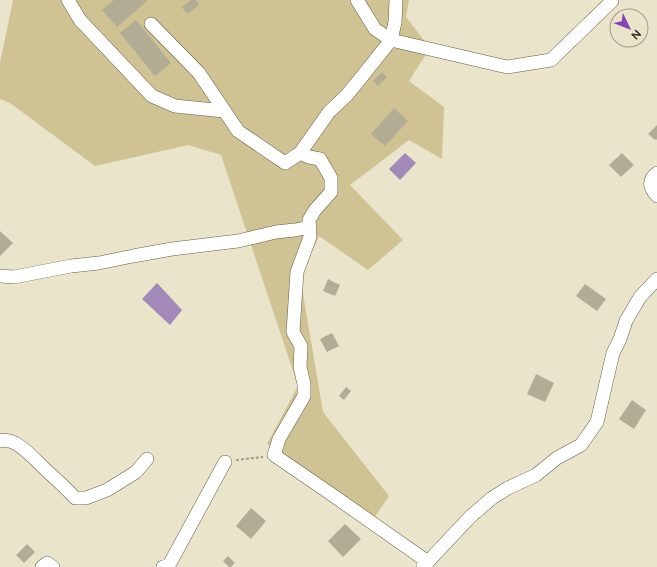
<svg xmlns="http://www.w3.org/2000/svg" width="657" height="567" viewBox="0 0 657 567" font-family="Figtree,sans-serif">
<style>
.green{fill:#cfc293}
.water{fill:#a389ba}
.building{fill:#b2ac95}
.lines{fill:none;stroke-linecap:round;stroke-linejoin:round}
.minor-casing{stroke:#625d47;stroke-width:14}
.path{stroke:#9f9a88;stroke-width:2;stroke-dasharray:3 2;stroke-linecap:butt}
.minor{stroke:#fff;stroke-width:13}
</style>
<rect width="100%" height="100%" fill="#eae4cb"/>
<path class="green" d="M13,0H409L406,17L430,48L409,81L444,107L442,159L409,140L350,185L403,240L368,270L319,236L300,276L323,412L389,496L368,527L267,444L298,386L221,155L188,145L95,166L10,103L0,99V63Z"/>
<path class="water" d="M405,153L416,163L400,180L389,169Z
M157,283L182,310L170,325L142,299Z"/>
<path class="building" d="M114,0H146L147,1L117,27L102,10Z
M191,0H196L199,5L187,14L182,7Z
M136,20L171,63L155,76L120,33Z
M382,72L387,77L378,86L373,81Z
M394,108L408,121L385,146L371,134Z
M657,125V140L656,139L655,140L648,134Z
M622,153L634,165L621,177L609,165Z
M0,231L13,243L0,256Z
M328,279L340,285L335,296L323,291Z
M585,284L606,299L597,311L576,296Z
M332,333L339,346L327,352L320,339Z
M536,374L554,383L545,402L527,394Z
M346,387L351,391L344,400L339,396Z
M632,400L646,410L634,429L619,419Z
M251,508L266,521L251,539L236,526Z
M345,524L361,539L343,557L328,541Z
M27,544L35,552L24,563L16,555Z
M228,556L235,563L231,567H229L223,561Z"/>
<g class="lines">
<defs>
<path id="minor" d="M68,0L80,20L152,96L175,106L224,111
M357,0L375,29L391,40L507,67L551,60L612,1
M151,24L199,73L238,131L285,163L300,153L329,112L346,96L360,79L391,40L395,22L396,0
M300,153L309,157L320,159L331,178V192L315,210L309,220L310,237L297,272L293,332L301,346L300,367L304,384V396L279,439L274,455L331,494L428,562
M657,173C647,181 650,188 657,196
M0,276L14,277L71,266L99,263L133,256L172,249L238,241L276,232L295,230L310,227
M0,441C16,436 35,460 46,470C56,479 66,488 75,498H86L107,490L136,472L147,459
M42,567L47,563L53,567
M163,567L169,565L225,462
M423,567L470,517L492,498L508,488L536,475L557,458L581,445L597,422L613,353L620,339L626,321L640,297L657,279"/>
</defs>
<use href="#minor" class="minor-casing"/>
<path class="path" d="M236,460L263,457"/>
<use href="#minor" class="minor"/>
</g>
<g transform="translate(629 28) rotate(133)"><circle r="19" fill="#eae4cb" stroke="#a19c89"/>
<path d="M0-3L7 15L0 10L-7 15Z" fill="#8642b6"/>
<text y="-6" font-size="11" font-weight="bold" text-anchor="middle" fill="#333027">N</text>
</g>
</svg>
